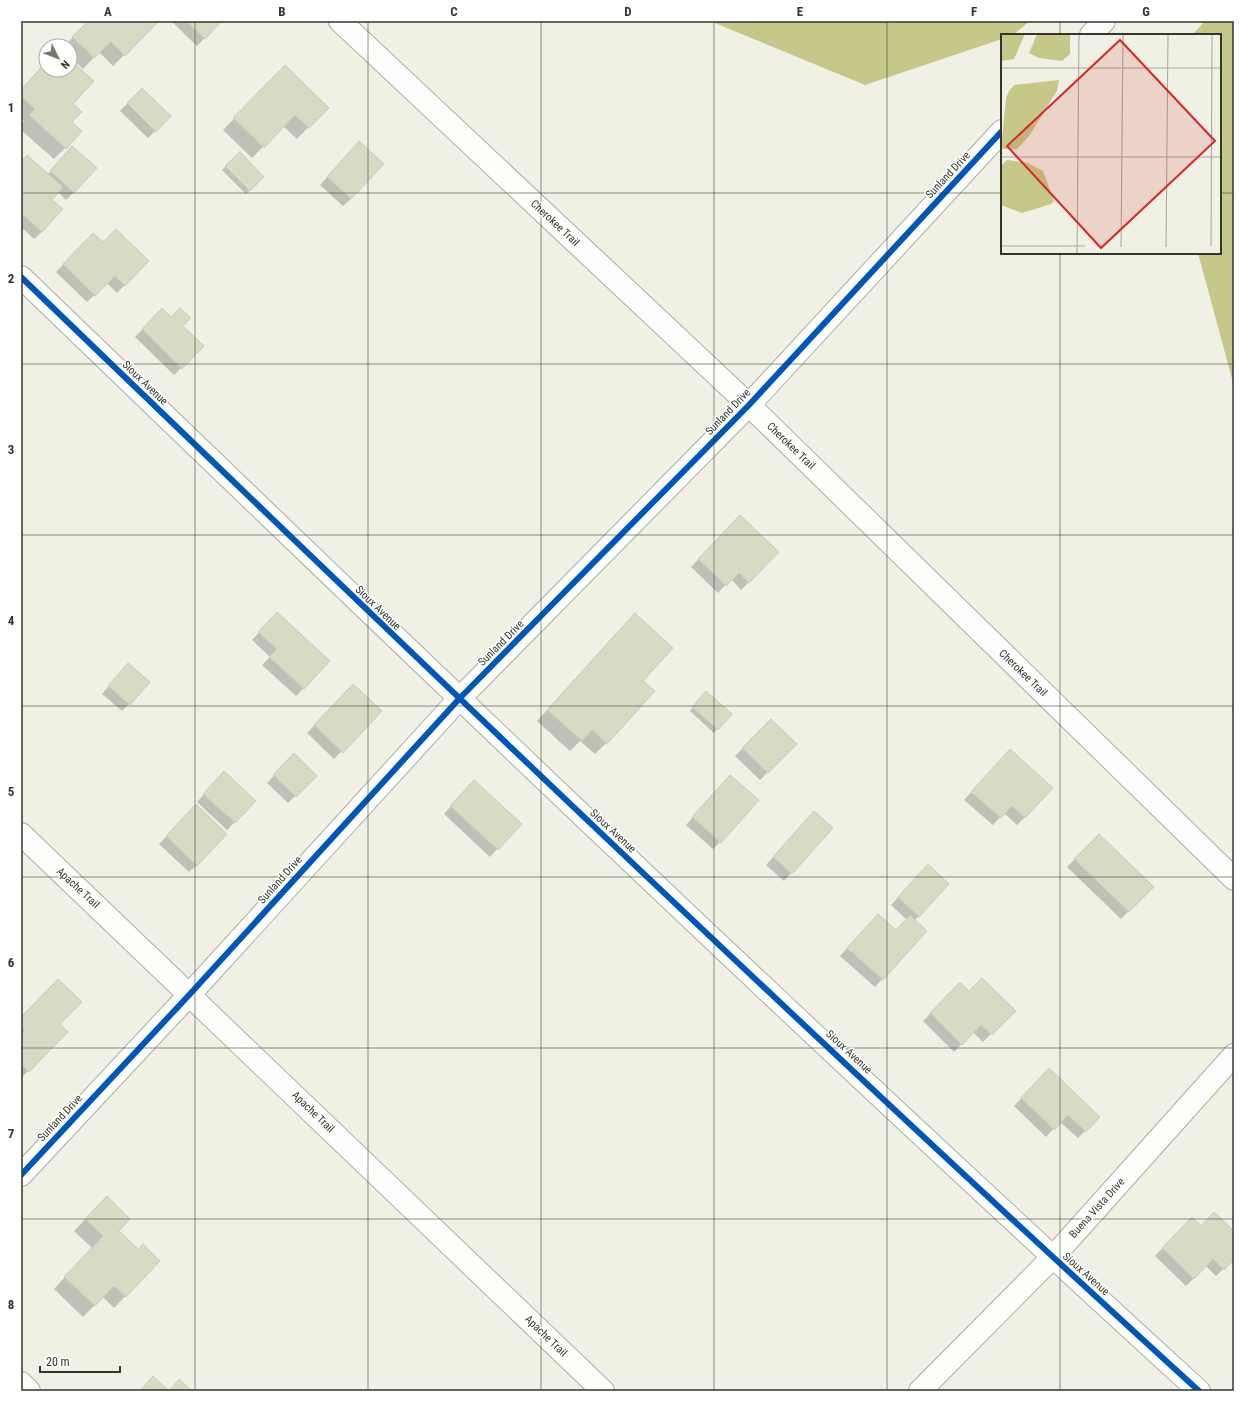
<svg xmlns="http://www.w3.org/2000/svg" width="1255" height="1412" viewBox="0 0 1255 1412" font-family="'Roboto Condensed',sans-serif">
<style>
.water{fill:#c6c88a}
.shadow{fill:#0003}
.building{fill:#d9dac4;stroke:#cacac0}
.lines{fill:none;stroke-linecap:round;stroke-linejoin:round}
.minor-casing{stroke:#adaea5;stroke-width:24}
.minor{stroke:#fdfdfb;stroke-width:22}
.cycleway-casing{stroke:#fff;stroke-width:8}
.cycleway{stroke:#0057b8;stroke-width:6}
.grid{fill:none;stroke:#35352d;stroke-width:1;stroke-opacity:0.55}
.labels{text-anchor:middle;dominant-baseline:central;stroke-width:3;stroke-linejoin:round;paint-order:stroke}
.street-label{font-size:11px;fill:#35352d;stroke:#fff}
.inset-road{fill:none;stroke:#a5a69b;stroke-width:1}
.view{fill:#d62828;fill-opacity:0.15;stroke:#d62828;stroke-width:2}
.inset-edge{fill:none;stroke:#35352d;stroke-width:2}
.neatline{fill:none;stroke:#35352d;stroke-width:1.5}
.grid-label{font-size:13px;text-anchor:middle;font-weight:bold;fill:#35352d}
</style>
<rect width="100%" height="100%" fill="#f0f1e4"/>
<path class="water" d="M710,21H1030L1013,35H1002V39L865,85Z
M1205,21H1234V386L1198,253H1220V35H1192Z"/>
<path class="shadow" d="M89,21H158L113,66L99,52L83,69L70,57V46H64Z
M171,21H221L197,46Z
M70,61L71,122L65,148L54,159L21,130V124L24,121L21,118V90L46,62V70H70Z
M274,78L327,108L297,139L283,126L252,158L223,130Z
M142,89L170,116L148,138L120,111Z
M352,150L351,199L343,206L320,185Z
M240,153L263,177L246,194L222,170Z
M65,155L74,192L66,200L58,192L51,200L42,232L34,239L21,227V163L48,174Z
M93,234L103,244L148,261L117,293L107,283L87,302L56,272Z
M162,309L203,346L174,375L135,337Z
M740,516L749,582L741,590L731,579L718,593L691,567Z
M635,614L641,681L606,743L595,754L580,741L570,751L537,721Z
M270,621L329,661L296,696L262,665L270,657L252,640Z
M121,672L129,704L122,711L102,694Z
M354,685L381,711L334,759L307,733Z
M703,696L717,729L714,733L690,711Z
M771,720L795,744L760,780L735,756Z
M294,755L316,776L288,803L267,783Z
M1002,758L1025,817L1017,825L1004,813L993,825L964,800Z
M217,780L255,801L227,830L197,802Z
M723,784L720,842L713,849L686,825Z
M467,789L497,849L490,857L444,814Z
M189,813L197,865L189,872L159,844Z
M807,820L791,873L784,881L766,865Z
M1099,835L1152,887L1121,919L1067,867Z
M921,873L919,916L914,921L926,931L875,987L840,956L870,923L896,932L907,920L891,905Z
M960,984L969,993L1014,1011L983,1042L973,1032L954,1052L923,1021Z
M21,1018L59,1024L67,1032L21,1078Z
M1049,1069L1099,1117L1078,1138L1060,1122L1046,1137L1014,1106Z
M95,1209L138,1251L159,1261L114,1308L103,1297L83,1317L54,1289L92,1248L74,1231Z
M1192,1218L1201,1227L1234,1233V1258L1216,1276L1206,1266L1186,1286L1155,1256Z"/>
<path class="building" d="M88,21H159L125,56L111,42L94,58L72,37Z
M186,21H222L205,39Z
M70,60L94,81L73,104L82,112L72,122L82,131L66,149L29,115L35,109L21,96V90L46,62V70H70Z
M285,65L329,108L309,128L295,115L264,148L233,118Z
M142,88L171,116L156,132L127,103Z
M359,141L384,164L351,199L327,177Z
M72,146L97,168L74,193L50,171Z
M240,152L264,177L250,191L225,166Z
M27,155L63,187L52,200L63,209L42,232L21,213V162Z
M116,229L149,261L125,286L115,276L95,296L63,264L93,233L103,242Z
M162,308L171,317L180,308L191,318L183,326L204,346L182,369L142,329Z
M740,515L779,552L749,583L739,573L726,586L698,559Z
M277,612L330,661L304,689L269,657L277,649L258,632Z
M635,613L673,648L643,681L655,691L607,744L592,730L582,741L547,710Z
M128,663L150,682L130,705L108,686Z
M353,684L382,711L343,753L314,725Z
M706,691L732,714L718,730L692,707Z
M771,719L797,744L768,773L742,748Z
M1010,749L1053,788L1025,818L1012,806L1001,818L971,792Z
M294,753L317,776L296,797L273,775Z
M224,771L256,801L235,823L203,794Z
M730,775L759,800L721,843L692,817Z
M474,780L522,824L498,850L450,806Z
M196,804L227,834L197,866L166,836Z
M814,811L833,828L792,874L773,857Z
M1099,834L1154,887L1129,912L1074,859Z
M928,864L949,884L919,917L898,897Z
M878,914L896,930L910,915L927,931L883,980L847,948Z
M982,978L1016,1011L992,1035L981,1025L962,1045L930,1013L960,982L969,991Z
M58,979L82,1002L60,1024L68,1032L29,1072L21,1064V1034L25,1030L21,1027V1017Z
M1049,1068L1100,1117L1086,1132L1068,1115L1054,1130L1021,1098Z
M107,1196L130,1219L119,1231L138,1249L143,1244L160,1261L126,1297L114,1286L95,1306L64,1277L103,1236L85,1219Z
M1214,1212L1234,1231V1259L1224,1270L1213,1259L1194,1279L1162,1248L1192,1217L1201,1226Z
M153,1376L169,1391L179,1379L192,1391H140Z"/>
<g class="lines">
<defs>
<path id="minor" d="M340,21L749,405L1234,879
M1091,35L1104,21
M21,277C410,652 800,1027 1199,1391
M21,834L603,1391
M21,1175L190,994L459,699L749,405L1002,131
M21,1383L29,1391
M920,1391L1053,1257L1234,1055"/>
</defs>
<use href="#minor" class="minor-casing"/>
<use href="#minor" class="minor"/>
<defs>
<path id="cycleway" d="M21,277C410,652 800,1027 1199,1391
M21,1175L190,994L459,699L749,405L1002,131"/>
</defs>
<use href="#cycleway" class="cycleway-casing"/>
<use href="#cycleway" class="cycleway"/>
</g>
<path class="grid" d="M195,21V1391M368,21V1391M541,21V1391M714,21V1391M887,21V1391M1060,21V35M21,193H1002M1220,193H1234M1060,253V1391M21,364H1234M21,535H1234M21,706H1234M21,877H1234M21,1048H1234M21,1219H1234"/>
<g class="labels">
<g class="street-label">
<text transform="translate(948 175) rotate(-47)">Sunland Drive</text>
<text transform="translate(555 223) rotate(43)">Cherokee Trail</text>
<text transform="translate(145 383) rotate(44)">Sioux Avenue</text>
<text transform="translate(728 412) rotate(-46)">Sunland Drive</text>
<text transform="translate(791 446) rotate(44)">Cherokee Trail</text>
<text transform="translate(378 608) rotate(44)">Sioux Avenue</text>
<text transform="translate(501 643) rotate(-45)">Sunland Drive</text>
<text transform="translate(1023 673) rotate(44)">Cherokee Trail</text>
<text transform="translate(613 831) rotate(43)">Sioux Avenue</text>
<text transform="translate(280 880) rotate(-48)">Sunland Drive</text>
<text transform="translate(78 888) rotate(43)">Apache Trail</text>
<text transform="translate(849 1052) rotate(43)">Sioux Avenue</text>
<text transform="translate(313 1112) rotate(44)">Apache Trail</text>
<text transform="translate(60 1118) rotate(-47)">Sunland Drive</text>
<text transform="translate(1097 1208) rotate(-48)">Buena Vista Drive</text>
<text transform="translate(1086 1274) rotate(42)">Sioux Avenue</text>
<text transform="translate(546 1336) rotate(44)">Apache Trail</text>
</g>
</g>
<g transform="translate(1001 34)">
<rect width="220" height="220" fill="#f0f1e4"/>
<path d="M0,0H24L13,25L0,27ZM36,0H69V20L61,27L38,24L28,19ZM58,46L56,57L28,102L16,115H0L5,64L8,57L13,51ZM6,126L27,129L42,137L53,167L50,170L21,179L0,171V132Z" fill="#c6c88a"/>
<path class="inset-road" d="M0,34H220M0,123H220M0,212H84M210,212L211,0M120,213L122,0M165,213L167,0M76,220L78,0"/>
<path class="view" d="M119,6L214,107L100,214L6,112Z"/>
<rect width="220" height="220" class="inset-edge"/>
</g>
<rect width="1255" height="1412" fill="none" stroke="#ffffff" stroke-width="44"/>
<g transform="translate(58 58) rotate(133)"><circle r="19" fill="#ffffff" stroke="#aeaeab"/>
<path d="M0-3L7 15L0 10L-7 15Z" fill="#76776d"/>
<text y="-6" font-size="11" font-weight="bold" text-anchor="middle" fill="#35352d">N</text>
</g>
<path d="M40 1366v6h80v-6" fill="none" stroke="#35352d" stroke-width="2"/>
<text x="46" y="1366" font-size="12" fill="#35352d" stroke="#ffffff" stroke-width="3" paint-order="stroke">20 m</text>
<rect x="22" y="22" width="1211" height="1368" class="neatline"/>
<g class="grid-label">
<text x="108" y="16">A</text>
<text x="282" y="16">B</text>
<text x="454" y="16">C</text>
<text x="628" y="16">D</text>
<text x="800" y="16">E</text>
<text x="974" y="16">F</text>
<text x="1146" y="16">G</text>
<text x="11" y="112">1</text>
<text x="11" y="283">2</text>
<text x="11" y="454">3</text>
<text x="11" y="625">4</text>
<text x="11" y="796">5</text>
<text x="11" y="967">6</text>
<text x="11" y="1138">7</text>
<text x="11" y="1309">8</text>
</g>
</svg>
